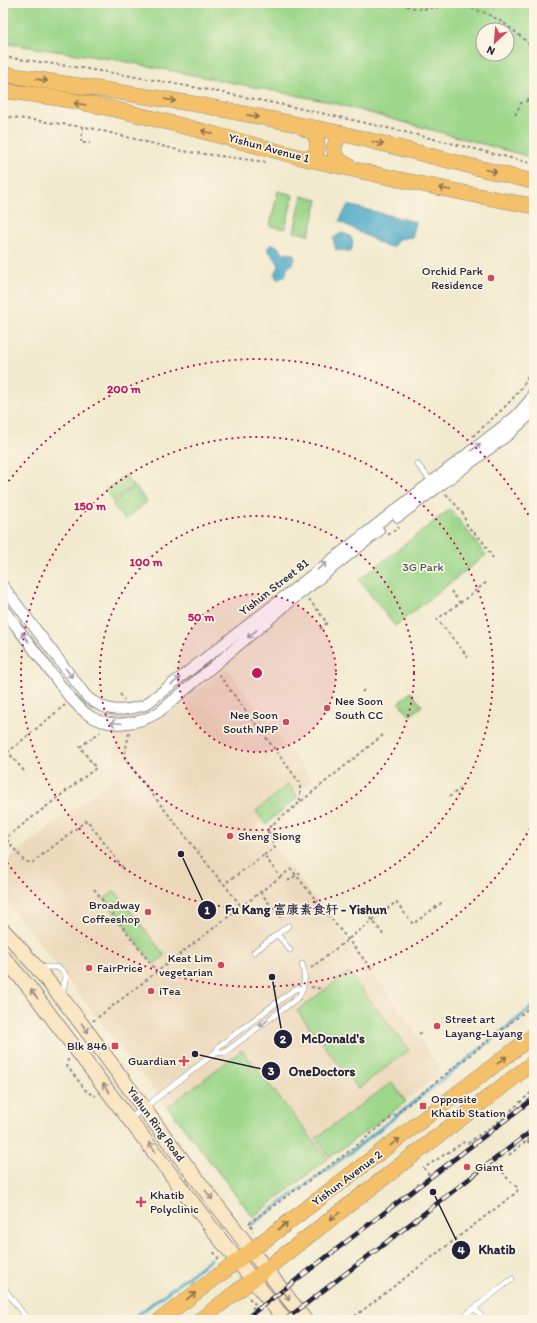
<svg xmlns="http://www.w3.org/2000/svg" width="537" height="1323" viewBox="0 0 537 1323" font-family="Itim,'LXGW WenKai TC',sans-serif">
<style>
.built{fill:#ecd8ba}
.green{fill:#9dd78a;stroke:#607c62;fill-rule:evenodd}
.water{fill:#49a9c8;stroke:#366682}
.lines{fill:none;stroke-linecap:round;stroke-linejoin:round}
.stream{stroke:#49a9c8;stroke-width:3}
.lane-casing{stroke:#8a8684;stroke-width:6}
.street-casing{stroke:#8a8684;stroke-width:12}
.secondary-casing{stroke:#8a8684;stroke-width:16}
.primary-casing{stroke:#8a8684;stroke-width:16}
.path{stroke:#8a8684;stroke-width:2;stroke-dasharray:3 3;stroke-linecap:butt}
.lane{stroke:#fff;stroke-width:5}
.street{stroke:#fff;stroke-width:10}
.secondary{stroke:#fbe6c3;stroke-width:14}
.primary{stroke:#f4c16a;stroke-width:15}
.rail-casing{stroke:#22223b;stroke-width:4.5}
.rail{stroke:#fcf5e5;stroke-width:3;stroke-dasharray:9;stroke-linecap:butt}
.oneway{stroke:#8b7252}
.oneway2{stroke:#9c9ca7}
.oneway3{stroke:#998e86}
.ring{fill:none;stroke:#c2185b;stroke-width:2;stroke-dasharray:2 4}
.poi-dot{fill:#d1495b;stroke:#fcf5e5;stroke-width:1.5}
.labels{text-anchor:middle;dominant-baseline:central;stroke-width:3.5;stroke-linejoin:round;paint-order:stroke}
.street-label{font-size:12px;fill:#22223b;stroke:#fcf5e5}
.poi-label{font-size:12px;fill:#22223b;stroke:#fcf5e5;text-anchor:start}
.park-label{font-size:12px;fill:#475853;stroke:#fcf5e5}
.centre{fill:#c2185b;stroke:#fcf5e5;stroke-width:2}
.ring-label{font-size:12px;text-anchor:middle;font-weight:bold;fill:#c2185b;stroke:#fcf5e5;stroke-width:3.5;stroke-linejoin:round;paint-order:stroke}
.leader{fill:none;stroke:#22223b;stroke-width:1.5}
.callout-dot{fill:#22223b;stroke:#fcf5e5;stroke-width:1.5}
.mark-label{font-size:12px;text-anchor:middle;font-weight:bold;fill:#fff}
.callout-label{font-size:13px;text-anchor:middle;font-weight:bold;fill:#22223b;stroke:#fcf5e5;stroke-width:3.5;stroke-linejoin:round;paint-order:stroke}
</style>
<rect width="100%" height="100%" fill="#fcf5e5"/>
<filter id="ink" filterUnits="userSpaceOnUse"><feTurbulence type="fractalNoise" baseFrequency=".025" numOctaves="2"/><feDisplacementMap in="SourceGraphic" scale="8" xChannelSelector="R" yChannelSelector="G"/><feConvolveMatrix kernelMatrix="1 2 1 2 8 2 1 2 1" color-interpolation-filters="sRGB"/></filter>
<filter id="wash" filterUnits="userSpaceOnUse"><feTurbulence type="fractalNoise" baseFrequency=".012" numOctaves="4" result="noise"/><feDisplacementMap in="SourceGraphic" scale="16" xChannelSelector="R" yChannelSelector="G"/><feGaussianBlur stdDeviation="0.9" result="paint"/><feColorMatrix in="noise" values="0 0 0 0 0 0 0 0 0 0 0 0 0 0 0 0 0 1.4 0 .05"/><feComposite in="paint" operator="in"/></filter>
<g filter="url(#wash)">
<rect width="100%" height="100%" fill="#f2eace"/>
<path class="built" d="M227,668L312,780L257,825L389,994L439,1067L437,1076L253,1217L3,897V863L110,781L115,769L116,731L134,730L154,722Z"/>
<path class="green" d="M3,3H534V158L330,102L117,60L3,43ZM483,30H507V54H483Z
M278,191L293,195L285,229L270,226Z
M302,196L318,200L309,235L294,232Z
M125,475L133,486L113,501L105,490Z
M135,486L147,502L125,520L112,504Z
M450,509L486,555L395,626L359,580Z
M411,692L422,706L410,716L399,702Z
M288,784L298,797L266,824L256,811Z
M115,891L165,956L154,964L104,899Z
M348,972L409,1050L358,1089L297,1011Z
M242,1050L328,1159L253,1217L168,1107Z
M392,1082L406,1102L330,1157L316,1138Z"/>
<path class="water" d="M348,205L416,222L412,237L398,239L393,247L385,246L339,221Z
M342,233L350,236L353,242L351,251L336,250L333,238Z
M271,244L277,246L283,253L294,254L295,260L287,269L285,277L277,279L274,273L279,267L277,261L267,249Z"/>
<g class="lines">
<path class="stream" d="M251,1225L351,1152L534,1006
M131,1320L211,1259"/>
</g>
</g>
<g filter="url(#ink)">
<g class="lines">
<defs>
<path id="lane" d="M417,464L433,483
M277,934L290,950
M254,952L288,926
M40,968C52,967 60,964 66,976L62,996
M216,1052L224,1053L299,997C305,984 306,976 302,964
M131,1118L216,1052L219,1046L295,989L303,988
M3,1287L28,1320
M475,1308L484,1320
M459,1320L512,1279"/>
<path id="street" d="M398,517L508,435L534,411
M3,586L87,697C107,713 122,712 145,705L516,416L530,400L534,391
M3,609C18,629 34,649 49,670C61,685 71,702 87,714C107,729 139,725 159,712L297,596L379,531"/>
<path id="secondary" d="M3,930C62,992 109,1062 160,1130C207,1194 257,1257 305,1320
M3,957L28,986L220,1239L285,1320"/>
<path id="primary" d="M3,74L201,105L340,133L534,182
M3,91C109,101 210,135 312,160C386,177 460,193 534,206
M302,127L315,134C319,146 318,149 312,160
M340,133L334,148L336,158L349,166
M160,1320L534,1035
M200,1320L534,1062"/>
</defs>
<use href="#lane" class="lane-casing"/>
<use href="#street" class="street-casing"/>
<use href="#secondary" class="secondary-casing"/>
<use href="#primary" class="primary-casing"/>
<path class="path" d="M401,3C421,14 431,6 452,6C485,6 511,26 534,49
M3,57C182,80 359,119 534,164
M527,101L534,87
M515,115L521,103L527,101H534
M3,116L91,128L182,151L266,162
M83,127L81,143H90
M473,436C496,414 525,394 534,362
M446,494L462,512L468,527L481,539L493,558
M388,535L399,527
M451,591L460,603L437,619L468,657
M309,599L327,623L319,630
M460,603L488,581
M219,675L300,783V802
M362,692L365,689
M120,694L124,700
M129,733L124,758L223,884
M24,771L8,752L65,705
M449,797L461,788
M3,835L24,861L32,863L87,820L123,868
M256,838L273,832
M3,840L96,768L80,747L100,732
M264,855L275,848L267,829L383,735
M280,877L291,869L371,968L374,966
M288,881L301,872
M94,889L157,972
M260,892L283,920
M367,913L385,937
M311,968L396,902L413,924L444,901
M311,987L323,989
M93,1021L280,877L264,855L224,884L241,906
M419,1034L423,1031
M68,1059L67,1066L87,1092L96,1096
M527,1142H534
M509,1155L534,1135
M429,1175L424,1168L464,1142L468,1143L498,1122L534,1090
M249,1223L347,1153L534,1004
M251,1225L253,1232
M214,1252L219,1260
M249,1298L260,1309
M247,1320L254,1306
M350,1320L517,1192L518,1188L508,1179L497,1164"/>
<use href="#lane" class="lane"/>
<use href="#street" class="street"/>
<use href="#secondary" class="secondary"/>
<use href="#primary" class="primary"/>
<defs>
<path id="rail" d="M244,1320L534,1098
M285,1320L534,1129"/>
</defs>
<use href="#rail" class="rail-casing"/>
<use href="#rail" class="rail"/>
</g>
<defs><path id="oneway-shaft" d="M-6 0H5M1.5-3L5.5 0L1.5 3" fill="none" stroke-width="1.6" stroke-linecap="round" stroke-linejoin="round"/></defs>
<g class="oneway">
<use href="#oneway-shaft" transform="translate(42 80) rotate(8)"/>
<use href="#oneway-shaft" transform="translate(170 100) rotate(10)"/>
<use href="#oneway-shaft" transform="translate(80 104) rotate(-171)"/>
<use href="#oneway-shaft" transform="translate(253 116) rotate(11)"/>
<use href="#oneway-shaft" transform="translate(207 132) rotate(-165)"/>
<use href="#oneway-shaft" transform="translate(378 143) rotate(14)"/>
<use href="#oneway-shaft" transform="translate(491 171) rotate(14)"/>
<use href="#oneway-shaft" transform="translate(445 189) rotate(-168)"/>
<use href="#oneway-shaft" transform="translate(502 1060) rotate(-38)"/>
<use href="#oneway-shaft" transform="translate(395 1142) rotate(-37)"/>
<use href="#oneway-shaft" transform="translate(335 1216) rotate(142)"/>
<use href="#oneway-shaft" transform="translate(283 1226) rotate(-37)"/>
<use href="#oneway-shaft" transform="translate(191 1296) rotate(-37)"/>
</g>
<g class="oneway2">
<use href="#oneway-shaft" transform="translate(476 447) rotate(-38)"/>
<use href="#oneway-shaft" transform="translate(322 566) rotate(-37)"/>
<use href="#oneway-shaft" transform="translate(252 634) rotate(140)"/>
<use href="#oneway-shaft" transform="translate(25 637) rotate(-127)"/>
<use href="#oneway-shaft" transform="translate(69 673) rotate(53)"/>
<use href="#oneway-shaft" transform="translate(176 681) rotate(-38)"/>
<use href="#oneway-shaft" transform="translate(116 723) rotate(-175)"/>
<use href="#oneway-shaft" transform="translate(264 1023) rotate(143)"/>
</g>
<g class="oneway3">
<use href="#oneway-shaft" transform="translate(34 994) rotate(-128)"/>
<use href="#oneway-shaft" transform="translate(85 1028) rotate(53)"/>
<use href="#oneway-shaft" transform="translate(106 1088) rotate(-127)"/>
<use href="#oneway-shaft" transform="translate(152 1147) rotate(-127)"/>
<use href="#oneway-shaft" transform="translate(209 1195) rotate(52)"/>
<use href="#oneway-shaft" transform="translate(286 1295) rotate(53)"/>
</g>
</g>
<circle cx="257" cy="673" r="79" fill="#c2185b" fill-opacity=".12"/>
<g class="ring">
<circle cx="257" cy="673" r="79"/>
<circle cx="257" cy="673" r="157"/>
<circle cx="257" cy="673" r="236"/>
<path d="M533 823A314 314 0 0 1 5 860M5 486A314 314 0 0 1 533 523"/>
</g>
<g class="poi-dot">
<circle cx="491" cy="278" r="4"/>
<circle cx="327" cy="708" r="4"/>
<circle cx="286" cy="722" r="4"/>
<circle cx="230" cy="836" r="4"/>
<circle cx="148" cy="912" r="4"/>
<circle cx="221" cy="965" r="4"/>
<circle cx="89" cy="968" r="4"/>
<circle cx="151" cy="991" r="4"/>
<circle cx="437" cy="1026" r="4"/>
<rect x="111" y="1042" width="8" height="8" rx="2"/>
<path d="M182 1055h4v4h4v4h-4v4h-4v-4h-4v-4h4z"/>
<rect x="419" y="1102" width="8" height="8" rx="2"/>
<circle cx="467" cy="1167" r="4"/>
<path d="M139 1196h4v4h4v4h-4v4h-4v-4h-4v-4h4z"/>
</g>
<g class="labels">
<g class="street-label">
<text transform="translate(269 148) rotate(15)">Yishun Avenue 1</text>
<text transform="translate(274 587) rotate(-38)">Yishun Street 81</text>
<text transform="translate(156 1124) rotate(54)">Yishun Ring Road</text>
<text transform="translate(347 1178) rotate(-37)">Yishun Avenue 2</text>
</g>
<g class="poi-label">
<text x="483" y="271" text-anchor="end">Orchid Park<tspan x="483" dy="14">Residence</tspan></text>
<text x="335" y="701">Nee Soon<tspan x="335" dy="14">South CC</tspan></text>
<text x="278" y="715" text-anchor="end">Nee Soon<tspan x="278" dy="14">South NPP</tspan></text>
<text x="238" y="836">Sheng Siong</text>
<text x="140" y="905" text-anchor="end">Broadway<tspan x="140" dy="14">Coffeeshop</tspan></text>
<text x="213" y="958" text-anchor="end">Keat Lim<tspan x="213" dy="14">vegetarian</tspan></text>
<text x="97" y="968">FairPrice</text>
<text x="159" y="991">iTea</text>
<text x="445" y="1019">Street art<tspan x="445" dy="14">Layang-Layang</tspan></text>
<text x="107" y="1046" text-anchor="end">Blk 846</text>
<text x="176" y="1061" text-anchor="end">Guardian</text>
<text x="431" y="1099">Opposite<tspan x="431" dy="14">Khatib Station</tspan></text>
<text x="475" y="1167">Giant</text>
<text x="150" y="1195">Khatib<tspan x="150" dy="14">Polyclinic</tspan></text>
</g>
<g class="park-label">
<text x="423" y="567">3G Park</text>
</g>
</g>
<circle cx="257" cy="673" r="6" class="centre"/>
<g class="ring-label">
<text x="124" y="393">200 m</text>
<text x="90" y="510">150 m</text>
<text x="146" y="566">100 m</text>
<text x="201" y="621">50 m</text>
</g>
<path class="leader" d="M181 854L207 910M272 977L283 1039M195 1054L271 1071M433 1192L461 1250"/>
<g class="callout-dot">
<circle cx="181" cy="854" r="4"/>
<circle cx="272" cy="977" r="4"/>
<circle cx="195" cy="1054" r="4"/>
<circle cx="433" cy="1192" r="4"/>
<circle cx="207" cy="910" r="10"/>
<circle cx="283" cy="1039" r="10"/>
<circle cx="271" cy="1071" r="10"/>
<circle cx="461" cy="1250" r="10"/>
</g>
<g class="mark-label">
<text x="207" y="914">1</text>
<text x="283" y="1043">2</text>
<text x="271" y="1075">3</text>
<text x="461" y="1254">4</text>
</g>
<g class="callout-label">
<text x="306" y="914">Fu Kang 富康素食轩 - Yishun</text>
<text x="333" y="1043">McDonald's</text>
<text x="322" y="1076">OneDoctors</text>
<text x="497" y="1254">Khatib</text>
</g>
<rect width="537" height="1323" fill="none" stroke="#fcf5e5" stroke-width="16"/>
<g transform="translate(495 42) rotate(206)"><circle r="19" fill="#fcf5e5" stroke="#a5a1a1"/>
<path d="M0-3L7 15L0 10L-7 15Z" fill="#d1495b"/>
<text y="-6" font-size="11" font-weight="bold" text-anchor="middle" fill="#22223b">N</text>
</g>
</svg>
